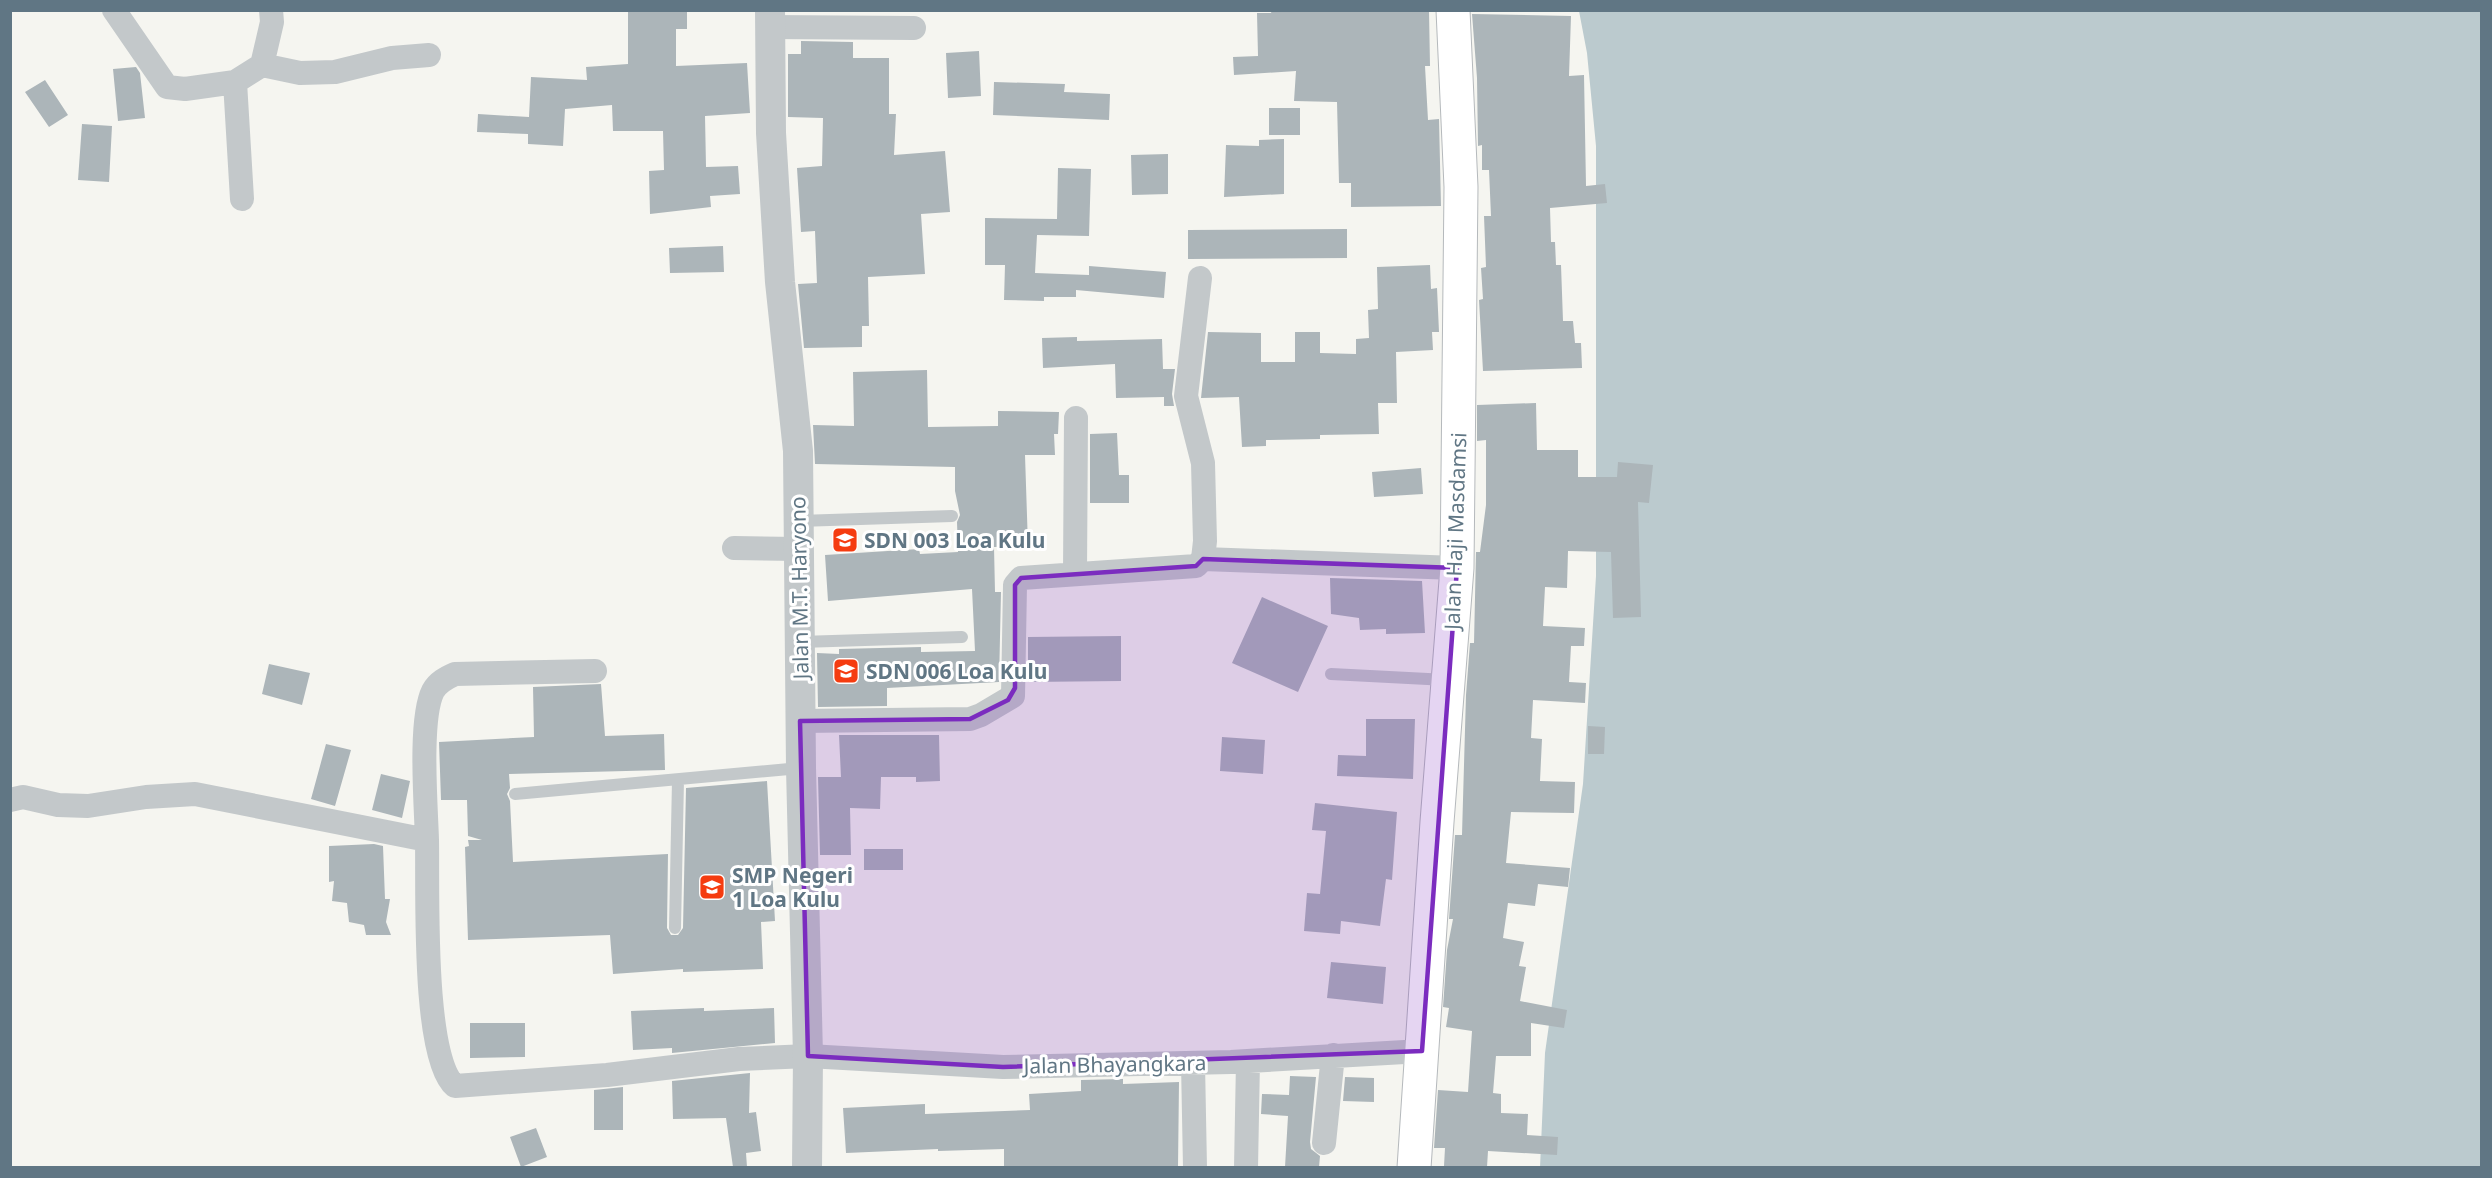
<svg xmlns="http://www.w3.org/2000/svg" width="2492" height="1178" viewBox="0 0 2492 1178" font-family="'Noto Sans',sans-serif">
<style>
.water{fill:#bbcace}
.building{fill:#acb5b9}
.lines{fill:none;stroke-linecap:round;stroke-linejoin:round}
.trunk-casing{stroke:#b5b9bc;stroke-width:35}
.service{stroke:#c3c8ca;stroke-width:12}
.minor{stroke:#c3c8ca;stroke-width:24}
.tertiary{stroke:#c3c8ca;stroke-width:30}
.trunk{stroke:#fff;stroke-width:33}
.marked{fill:#7b2cbf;fill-opacity:0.2;stroke:#7b2cbf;stroke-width:4.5;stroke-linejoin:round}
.labels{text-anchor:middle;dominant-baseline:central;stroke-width:6;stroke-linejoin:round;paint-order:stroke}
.street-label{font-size:21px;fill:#607684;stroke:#fff}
.poi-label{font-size:21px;font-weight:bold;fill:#607684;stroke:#fff;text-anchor:start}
</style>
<rect width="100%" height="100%" fill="#f5f5f0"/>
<path class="water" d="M1579,11H2481V1167L1540,1168L1545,1053L1583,784L1596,576V146L1587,53Z"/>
<path class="building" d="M628,10H687V29H676V66L747,63L750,113L705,116L706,167L738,166L740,194L710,196L711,207L650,214L649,171L664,170L663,131H613L612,105L565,109L563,146L528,144V134L477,132L478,114L529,117L531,77L587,80L586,67L628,64Z
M1272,10H1429L1430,66H1425L1428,120L1439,119L1441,206L1351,207V183H1339L1337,102L1294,101L1296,71L1234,75L1233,57L1258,56L1257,13H1271Z
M1472,14L1571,16L1569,76L1584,75L1586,186L1605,184L1607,203L1550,208L1551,242H1555L1556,265H1561L1563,321H1573L1575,343H1581L1582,368L1483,371L1479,300L1483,299L1481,268L1486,267L1484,216H1491L1489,170H1482V145L1478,146L1477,78Z
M801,41L853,42V58H889V114H896L894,155L945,151L950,212L921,214L925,274L868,277L869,326H862V347L804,348L798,284L817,283L815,231L801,232L797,168L822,166L823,118L788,117V54H801Z
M979,51L981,96L948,98L946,53Z
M136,67L140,73L145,118L118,121L113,69Z
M45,80L68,115L49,127L25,92Z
M994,82L1065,84L1064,92L1110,94L1109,120L993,115Z
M1269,108H1300V135H1269Z
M82,124L112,126L109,182L78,180Z
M1284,139V194L1224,197L1226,145L1259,146V140Z
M1168,154V194L1132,195L1131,155Z
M1058,168L1091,169L1089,236L1037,235L1035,273L1089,275V266L1166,272L1164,298L1076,290V297H1044V301L1004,300L1005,265H985V218L1057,219Z
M1347,229V258L1188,259V230Z
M723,246L724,272L670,273L669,248Z
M1430,265L1431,289L1437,288L1439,332H1432L1433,350L1396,352L1397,403H1378L1379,434L1320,435V439L1266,440V446L1242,447L1239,397L1201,398L1208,332L1261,333V362H1295V332H1320V353L1356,354V339L1369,338L1368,310L1378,309L1377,267Z
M1077,337V341L1162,339L1163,369H1175L1172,394L1174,406H1164V397L1116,398L1115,364L1043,368L1042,338Z
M927,370L928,427L998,426V411L1059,412L1058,434H1054L1055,455H1025L1028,546L994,547L995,592H1001L999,682L887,688V706L818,707L817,653L839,654V649L921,647V652L975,651L972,589L828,601L825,555L919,549L920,554L958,552L957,522L960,515L955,491V467L815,464L813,425L854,426L853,372Z
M1536,403L1537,450H1578V477H1617L1618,462L1653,465L1649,503L1638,502L1641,617L1613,618L1611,552L1568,551L1567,588L1545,587L1543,626L1585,628L1584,646H1571L1569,682L1586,683L1585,703L1533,700L1531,738L1542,739L1540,781L1575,782L1574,813L1511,812L1506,863L1570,868L1568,887L1538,884L1535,906L1508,903L1503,938L1524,942L1519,966L1526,967L1520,1001L1567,1010L1564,1028L1531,1023V1056H1496L1493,1093L1501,1094V1113L1528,1114L1527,1135L1558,1137L1557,1155L1488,1151L1487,1167L1444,1166L1445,1148H1434L1438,1090L1468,1092L1472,1031L1446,1027L1449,1008L1443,1007L1447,950L1453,919H1449L1455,835H1462L1466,695L1470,643H1474L1476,552H1480L1486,505V440L1477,441V405Z
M1117,433L1119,475H1129V503H1090V434Z
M1421,468L1423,494L1374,497L1372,472Z
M1330,578L1422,581L1425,633L1386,634V629L1360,630L1359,618L1331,614Z
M1262,597L1328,626L1298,692L1232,663Z
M1121,636V681L1028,682V637Z
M269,664L310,673L302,705L262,694Z
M601,684L605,736L664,734L665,770L509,774L510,788L507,794L510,801L513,862L668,854L667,928L671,935H678L683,928L686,788L767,781L775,921L761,922L763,969L683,972V969L613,974L610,935L468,940L465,847L469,846L468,840H482L468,836L467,800H441L439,742L534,737L533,687Z
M1366,719H1415L1413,779L1337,776L1338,755L1366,756Z
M1588,726L1605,727L1604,754H1588Z
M839,735H939L940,781L916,782V777H881L880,809L850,808L851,855H820L818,777H841Z
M1222,737L1265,740L1263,774L1220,771Z
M326,744L351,750L335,806L311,799Z
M381,774L410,781L402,818L372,810Z
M1315,803L1397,812L1392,880L1386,879L1380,926L1341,921L1340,934L1304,931L1307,893L1320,894L1326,831L1312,830Z
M374,844L383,846L385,899H390L386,922L391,935H366L364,925L349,922L347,903L332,901L334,881L329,882V846Z
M864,849H903V870H864Z
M1331,962L1386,967L1383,1004L1327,998Z
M704,1008V1011L774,1008L775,1043L672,1053V1048L633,1050L631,1011Z
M470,1023H525V1057L470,1058Z
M750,1073L749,1113L756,1112L761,1151L746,1153L747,1167H733L726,1118L673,1119L672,1081Z
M1290,1076L1316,1077L1310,1142L1311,1149L1320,1156L1319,1167H1285L1288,1116L1261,1114L1262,1094L1289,1095Z
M1345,1077L1374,1078V1102L1343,1101Z
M1123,1079V1084L1179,1082L1178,1167H1004V1149L938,1151V1149L846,1153L843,1108L925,1104V1114L1030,1110L1029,1094L1081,1091V1080Z
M623,1087V1130H594V1090Z
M536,1128L547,1157L521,1167L510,1137Z"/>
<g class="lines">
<defs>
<path id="trunk" d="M1414,1168L1437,822L1457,568L1461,187L1453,10"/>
</defs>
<use href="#trunk" class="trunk-casing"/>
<path class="service" d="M799,521L952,516
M800,642L962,637
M1331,674L1447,680
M515,794L800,768
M675,928L678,780"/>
<path class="minor" d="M114,10L167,87L185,89L235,82L262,65L272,22L271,10
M770,27L914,28
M262,65L300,73L335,72L392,58L429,55
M235,82L242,199
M734,548L798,549
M1203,559L1457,568
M1075,573L1076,418
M800,721L970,719L981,715L1013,696L1015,585L1021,578L1196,566L1203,559L1205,541L1203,463L1186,396L1200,278
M10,800L23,797L58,805L88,806L146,797L195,794L427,840C428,888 422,1059 455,1086L607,1075L739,1059L808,1056L1003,1067L1231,1062L1422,1051
M427,840C426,806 419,719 433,691C438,682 446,678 455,674L595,671
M1193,1063L1195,1168
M1324,1143L1333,1055
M1246,1168L1248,1061"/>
<path class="tertiary" d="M770,10L771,133L780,282L798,451L801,768L808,1056L807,1168"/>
<use href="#trunk" class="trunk"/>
</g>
<path class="marked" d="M1203,559L1457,568L1422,1051L1003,1067L808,1056L800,721L970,719L1008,700L1015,688V585L1021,578L1196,566Z"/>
<defs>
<symbol id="school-square" viewBox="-11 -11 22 22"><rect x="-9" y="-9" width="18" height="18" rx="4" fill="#f53c10" stroke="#fff"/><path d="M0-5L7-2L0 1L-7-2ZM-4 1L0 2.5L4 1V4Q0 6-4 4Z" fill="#fff"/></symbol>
</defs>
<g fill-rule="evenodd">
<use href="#school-square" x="830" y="525" width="30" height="30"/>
<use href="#school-square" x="831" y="656" width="30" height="30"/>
<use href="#school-square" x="697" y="872" width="30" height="30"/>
</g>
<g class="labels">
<g class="street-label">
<text transform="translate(1455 531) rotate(-88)">Jalan Haji Masdamsi</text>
<text transform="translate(799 588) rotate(-91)">Jalan M.T. Haryono</text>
<text transform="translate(1115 1064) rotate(-1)">Jalan Bhayangkara</text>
</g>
<g class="poi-label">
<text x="864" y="540">SDN 003 Loa Kulu</text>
<text x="866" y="671">SDN 006 Loa Kulu</text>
<text x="732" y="875">SMP Negeri<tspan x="732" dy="24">1 Loa Kulu</tspan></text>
</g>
</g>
<rect width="2492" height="1178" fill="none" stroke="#607684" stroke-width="24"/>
</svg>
